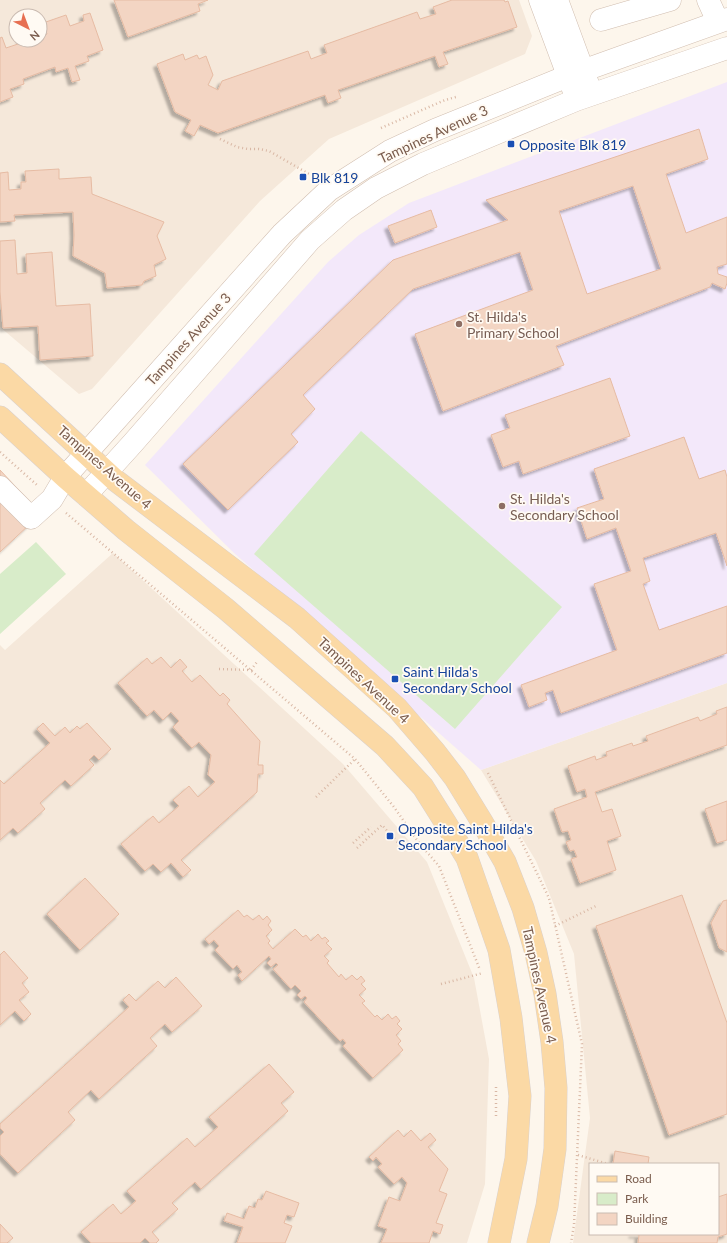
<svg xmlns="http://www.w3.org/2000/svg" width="727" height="1243" viewBox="0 0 727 1243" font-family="Lato,sans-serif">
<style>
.residential{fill:#f5e8da;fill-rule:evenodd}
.education{fill:#f3e8fa}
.green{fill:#d8ecc9}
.building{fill:#f3d5c3;stroke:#e6bba3;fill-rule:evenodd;filter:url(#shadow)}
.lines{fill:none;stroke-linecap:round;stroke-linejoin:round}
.minor-casing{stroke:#d1beb0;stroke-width:23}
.major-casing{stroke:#dad1cd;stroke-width:23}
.path{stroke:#d9b8a5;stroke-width:2.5;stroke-dasharray:1 3;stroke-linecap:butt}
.minor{stroke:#fff;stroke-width:22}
.major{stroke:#fbd9a5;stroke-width:22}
.transit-dot{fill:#1a4fb4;stroke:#fffaf3;stroke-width:1.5}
.education-dot{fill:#8d6e63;stroke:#fffaf3;stroke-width:1.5}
.labels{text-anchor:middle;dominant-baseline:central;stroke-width:3.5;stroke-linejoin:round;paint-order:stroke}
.street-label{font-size:14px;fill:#7a5c4d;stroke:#fffaf3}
.transit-label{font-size:14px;fill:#164399;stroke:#fffaf3;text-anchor:start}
.education-label{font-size:14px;fill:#785e54;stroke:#fffaf3;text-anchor:start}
</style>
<defs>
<filter id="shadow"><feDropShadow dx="-3.5" dy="3.5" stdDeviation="1" flood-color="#0004"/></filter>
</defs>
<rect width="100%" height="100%" fill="#fdf6ec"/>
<path class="residential" d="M0,0H519L532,36L525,54L329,139L260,201L92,389L79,394L0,327ZM16,16H40V40H16Z
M113,553L343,764L427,862L474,978L489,1059L485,1184L467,1243H0V645L5,650Z
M727,683V1243H573L590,1118L574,954L536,861L481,770ZM590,1164H718V1234H590Z"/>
<path class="education" d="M727,82V683L481,770L234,553L145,465L328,262L359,235L409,203Z"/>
<path class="green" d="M361,431L562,607L455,729L254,554Z
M36,542L66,574L0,634V574Z"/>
<path class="building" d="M114,0H208L198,4L200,11L128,37Z
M452,0H504L505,2L508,1L517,27L443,52L448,64L439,67L435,56L338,90L341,98L328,103L325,95L218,133L200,125L194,136L185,131L191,120L175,112L157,64L183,54L185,60L197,55L199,59L206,56L213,75L208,85L218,90L222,81L308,51L311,59L327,53L324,45L417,12L420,19L436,14L433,7Z
M90,13L103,50L87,56L89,61L75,66L80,80L72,82L68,68L56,72L55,67L23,79L24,84L10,89L13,97L0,102V38L2,37L6,48L21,43L20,40H40V36L47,34L43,23L66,15L70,26L84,21L83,15Z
M699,129L708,159L666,174L686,233L727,217V264L717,267L718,274L727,277V283L725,289L712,283L710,287L556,346L564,365L443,411L415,334L533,290L520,252L413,289L303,395L315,409L291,434L298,442L228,510L183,464L393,260L508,220L486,200ZM633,186L661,269L587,294L559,211Z
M59,169V179L91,177L92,194L164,222L157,236L166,259L154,265L156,276L144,281L142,285L107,288L105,273L73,256L74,235L73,212L14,215L15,221L0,222V173L8,172L9,190L21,189V182H26L25,171Z
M431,210L437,227L395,243L388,226Z
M15,240L17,274L27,273L26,254L52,252L56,306L90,304L93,356L40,360L38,326L3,328L0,292V241Z
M610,378L630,436L523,474L519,461L503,467L491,435L510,428L505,415Z
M684,437L699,479L725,470L727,477V566L716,533L643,558L650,581L643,584L659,630L727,606V653L561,713L553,690L545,693L547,700L529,707L521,685L617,650L594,584L631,571L616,528L587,539L577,508L604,499L594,469Z
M0,470L28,500L30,524L0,552Z
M161,657L171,668L180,659L187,667L182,671L192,682L200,675L220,696L223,693L230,700L227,704L260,741L258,765H263V774H258L257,792L181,860L191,870L183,877L171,863L161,872L153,864L145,871L121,844L153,816L159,823L179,806L173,800L189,786L198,797L215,782L208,775L211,755L199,742L192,748L173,727L179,721L171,712L163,720L154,710L147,716L118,683L147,658L152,664Z
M727,707V745L595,792L602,812L612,809L621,836L607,841L616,870L580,883L571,859L577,857L574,850L570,851L566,842L571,840L568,831L562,832L554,809L587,797L585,789L577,792L568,766L595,756L596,760L607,756L606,752L632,743L633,746L648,741L646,736L698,717L700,721L717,714L716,711Z
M43,723L55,736L65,727L70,733L77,726L80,729L87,723L111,749L99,760L94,755L89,760L94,765L71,786L65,780L40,803L45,809L18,833L13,828L0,840V780L4,784L50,743L37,729Z
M727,801V840L717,843L705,809Z
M85,878L119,914L80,950L47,914Z
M682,895L727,1023V1114L669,1135L596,926Z
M727,900V952L719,948L711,923L723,901Z
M238,910L244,917L247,915L253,920L259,915L263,920L267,916L271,921L268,925L272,930L266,936L270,941L268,943L273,949L295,929L303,937L306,935L311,941L318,934L322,939L325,937L329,941L326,943L332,949L324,956L329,961L327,963L339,977L341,974L346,980L352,975L357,980L361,976L365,981L361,984L366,989L359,995L365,1001L362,1003L375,1017L377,1015L382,1020L388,1014L392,1019L396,1016L400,1021L397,1024L402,1029L396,1035L401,1041L398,1044L403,1050L373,1078L343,1046L346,1043L343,1039L340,1041L304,1002L307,998L305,996L301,999L297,995L301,991L295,985L291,989L273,969L278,965L276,963L271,967L267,963L271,959L269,956L242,981L238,975L242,972L237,965L233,969L215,950L219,946L214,940L209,944L205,939Z
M4,951L28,978L22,983L29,992L19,1000L31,1014L24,1021L15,1011L0,1025V955Z
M176,977L202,1006L172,1032L165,1024L150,1038L157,1046L99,1099L91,1090L68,1112L75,1120L18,1173L0,1154V1136L4,1132L0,1128V1124L129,1007L123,1000L129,994L136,1001L158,981L165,988Z
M269,1064L294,1092L281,1103L288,1111L201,1189L195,1182L172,1203L178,1209L152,1232L159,1240L156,1243H150L145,1238L140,1243H91L81,1232L113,1204L121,1214L136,1201L127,1191L187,1138L195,1147L218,1127L209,1117Z
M398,1130L404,1137L411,1130L421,1141L430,1133L436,1140L428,1147L448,1169L439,1191L447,1194L436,1223L443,1225L440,1234L433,1231L429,1243H381L387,1229L378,1226L389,1197L400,1201L407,1183L402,1177L394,1184L378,1167L382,1164L376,1157L373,1161L369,1157Z
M615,1151L649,1157L648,1164H613Z
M266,1191L299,1203L294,1217L287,1215L284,1223L292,1226L285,1243H237L243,1227L224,1221L227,1213L244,1219L249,1206L255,1208L258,1199L262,1200Z
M727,1194V1234L718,1237L717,1243H638L639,1235L632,1234H718V1197Z
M0,1224L13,1238L7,1243H0Z"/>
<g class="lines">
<defs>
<path id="minor" d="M540,0L573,89
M557,0L588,84
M708,0L718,22
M601,20L670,0
M0,487L31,518L52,499L65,477L282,234L329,190L390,151L435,130L568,76L727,19
M86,495L133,443L310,240L344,210L376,188L423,164L576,100L727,48"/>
<path id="major" d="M0,374L115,480L297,618L397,708L435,752L455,778L482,822L505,862L523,908L536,953L545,994L552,1042L556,1088L555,1149L547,1206L538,1243
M0,417L65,477L126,530L226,609L385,746L423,787L445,822L467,858L489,921L499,950L511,1018L520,1096L516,1159L499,1243"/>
</defs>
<use href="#minor" class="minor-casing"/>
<use href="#major" class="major-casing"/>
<path class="path" d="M381,128L445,100L456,97
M220,139L237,147L248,149H259L269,151L309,174
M0,452L37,485
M66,513L355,759L394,807L419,843L439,866L480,970
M219,669L251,670L257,662
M488,773L549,898L582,1044L574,1225L571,1243
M316,797L355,759
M353,843L371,827
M357,848L382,825L401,846L419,843
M555,926L598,905
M441,984L483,973
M496,1116V1087
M578,1155L608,1164"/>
<use href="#minor" class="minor"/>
<use href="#major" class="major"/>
</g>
<g class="transit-dot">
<rect x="507" y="140" width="8" height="8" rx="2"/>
<rect x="299" y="173" width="8" height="8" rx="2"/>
<rect x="391" y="675" width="8" height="8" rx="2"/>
<rect x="386" y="832" width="8" height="8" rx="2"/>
</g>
<g class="education-dot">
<circle cx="459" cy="324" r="4"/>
<circle cx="502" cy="506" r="4"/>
</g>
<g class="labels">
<g class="street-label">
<text transform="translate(433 134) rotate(-25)">Tampines Avenue 3</text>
<text transform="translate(188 339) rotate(-48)">Tampines Avenue 3</text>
<text transform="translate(105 467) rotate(41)">Tampines Avenue 4</text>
<text transform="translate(364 680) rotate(43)">Tampines Avenue 4</text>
<text transform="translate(540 985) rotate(78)">Tampines Avenue 4</text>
</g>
<g class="transit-label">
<text x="519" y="144">Opposite Blk 819</text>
<text x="311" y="177">Blk 819</text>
<text x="403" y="671">Saint Hilda's<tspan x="403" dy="16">Secondary School</tspan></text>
<text x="398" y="828">Opposite Saint Hilda's<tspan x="398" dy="16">Secondary School</tspan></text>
</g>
<g class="education-label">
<text x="467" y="316">St. Hilda's<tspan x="467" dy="16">Primary School</tspan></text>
<text x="510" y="498">St. Hilda's<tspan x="510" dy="16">Secondary School</tspan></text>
</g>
</g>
<rect x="589" y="1163" width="130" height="72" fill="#fffaf3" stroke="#cabbb1"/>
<rect x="597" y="1176" width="20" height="6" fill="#fbd9a5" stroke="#cabbb1"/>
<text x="625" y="1183" font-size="12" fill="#7a5c4d">Road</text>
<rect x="597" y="1193" width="20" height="12" fill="#d8ecc9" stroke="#cabbb1"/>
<text x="625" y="1203" font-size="12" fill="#7a5c4d">Park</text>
<rect x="597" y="1213" width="20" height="12" fill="#f3d5c3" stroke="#cabbb1"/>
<text x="625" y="1223" font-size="12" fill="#7a5c4d">Building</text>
<g transform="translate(28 28) rotate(138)"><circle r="19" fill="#fffaf3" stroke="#cabbb1"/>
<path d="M0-3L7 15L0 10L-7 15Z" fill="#e76f51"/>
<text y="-6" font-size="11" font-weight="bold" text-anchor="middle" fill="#7a5c4d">N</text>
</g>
</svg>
